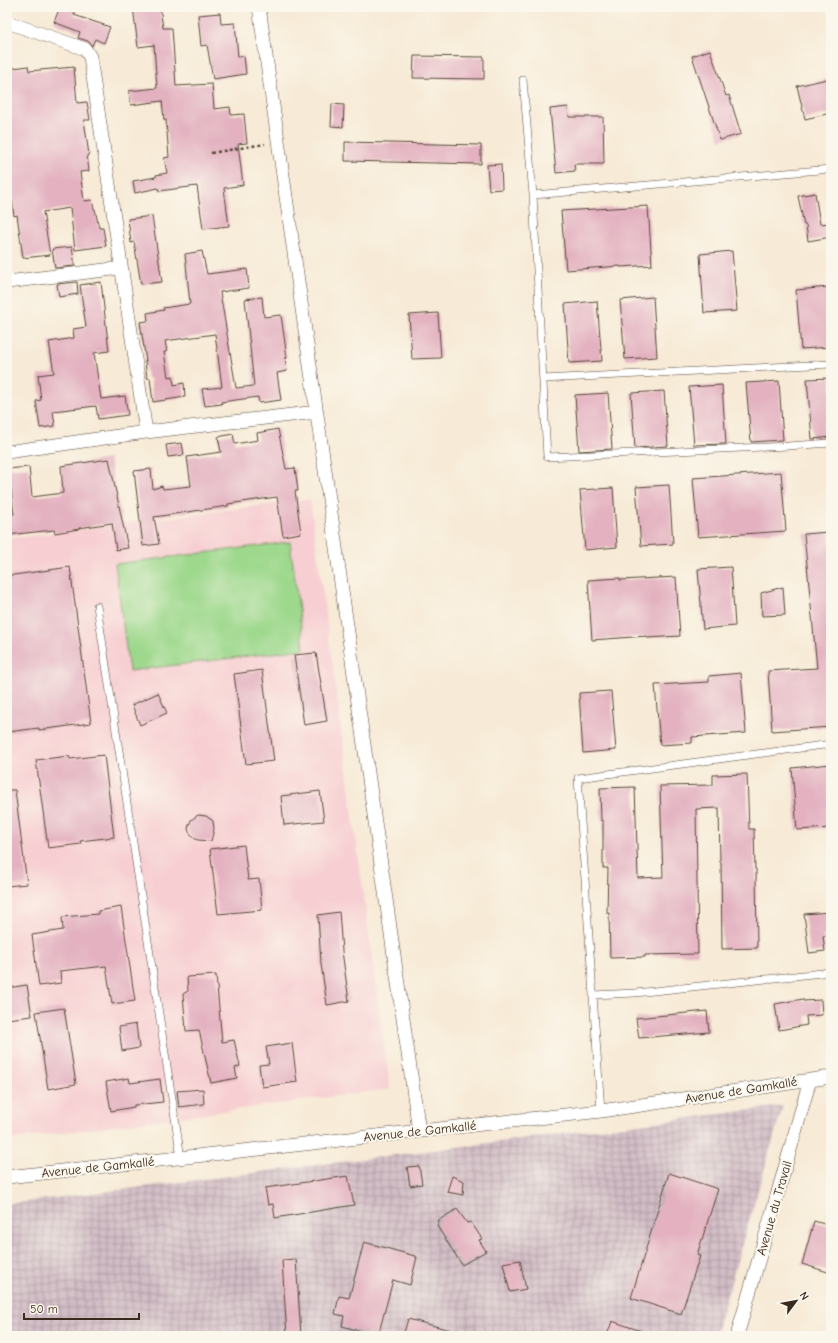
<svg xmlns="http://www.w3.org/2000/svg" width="838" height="1343" viewBox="0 0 838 1343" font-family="'Comic Neue',sans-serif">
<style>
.built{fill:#f7cfd2}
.industrial{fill:url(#industrial-grid)}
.pitch{fill:#9dd88c;stroke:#6c8155}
.building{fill:#e3b1c0}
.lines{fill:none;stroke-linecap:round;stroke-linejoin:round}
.service-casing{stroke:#57473a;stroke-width:8}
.minor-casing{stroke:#57473a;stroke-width:14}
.path{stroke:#57473a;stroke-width:2.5;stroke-dasharray:3 3;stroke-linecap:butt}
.service{stroke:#fff;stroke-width:7}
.minor{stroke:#fff;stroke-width:13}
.labels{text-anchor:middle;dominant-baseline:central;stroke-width:4;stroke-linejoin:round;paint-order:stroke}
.street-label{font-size:13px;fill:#3b2a1e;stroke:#fbf7ec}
</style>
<defs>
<pattern id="industrial-grid" width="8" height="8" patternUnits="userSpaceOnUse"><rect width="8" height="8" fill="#d2bdc6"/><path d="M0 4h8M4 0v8" fill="none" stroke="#ac9aa0"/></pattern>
</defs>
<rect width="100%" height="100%" fill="#fbf7ec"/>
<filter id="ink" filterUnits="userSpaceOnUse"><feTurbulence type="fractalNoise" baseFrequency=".025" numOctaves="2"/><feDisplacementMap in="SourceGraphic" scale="8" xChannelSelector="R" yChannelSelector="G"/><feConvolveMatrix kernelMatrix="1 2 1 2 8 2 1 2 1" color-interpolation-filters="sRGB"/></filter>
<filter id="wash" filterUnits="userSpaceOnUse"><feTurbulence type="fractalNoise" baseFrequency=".012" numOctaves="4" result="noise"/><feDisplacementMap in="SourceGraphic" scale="16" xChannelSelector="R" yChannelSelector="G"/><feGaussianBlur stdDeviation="0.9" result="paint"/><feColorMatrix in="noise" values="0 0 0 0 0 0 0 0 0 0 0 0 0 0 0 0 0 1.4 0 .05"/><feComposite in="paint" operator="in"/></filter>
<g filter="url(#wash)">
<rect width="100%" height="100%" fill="#f7ead6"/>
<path class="built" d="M310,499L390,1089L7,1140V539Z"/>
<path class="industrial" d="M783,1106L715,1336H7V1204Z"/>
<path class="pitch" d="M290,542L304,649L129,671L115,564Z"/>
<g id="blocks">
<path class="building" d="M60,7H77L74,15L110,27L104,43L95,39L92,46L88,41L78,38L80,32L54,22Z
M133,7H160L163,28H172L176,86L212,84L214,109L230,107L231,115L244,114L247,143L238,144L243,185L224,188L229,226L203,229L197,186L159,191L158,188L135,193L133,181L156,177V175L167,173L164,158L169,157L166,120H164L162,101L131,105L129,91L157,88L154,45L138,47Z
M220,13L221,24L235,23L238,57L244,56L246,74L213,79L207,45L201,46L198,15Z
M710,50L726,96L729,95L741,134L720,140L692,56Z
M414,56L484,57V79L413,78Z
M28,66L29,71L74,67L77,103L87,102L90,120H84L89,155H87L89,171L80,172L84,201L92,200L94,209H95L99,228H103L106,246L75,250L70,208L43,212L50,255L23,258L17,215L14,216L12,201H7V69Z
M831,78V113L805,119L797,86Z
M332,104L344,105L343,127L331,126Z
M568,107L569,117H603L604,164H574L575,171L556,173L550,109Z
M345,142L481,145V164L345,161Z
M501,164L502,189L489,190L487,165Z
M815,193L820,224L831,223V237L808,241L806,225H804L798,196Z
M648,206L652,265L620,267V266L566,270L561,211Z
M152,216L162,282L141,284L134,242L131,243L128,219Z
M72,247L75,266L55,268L52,249Z
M202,251L207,274L247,269L249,288L220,292L236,388L254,386L245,299L262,297L264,317L281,315L287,358H285L287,371L277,373L281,400L259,403L258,397L221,402L222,404L205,406L202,389L222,387L215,334L165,341L167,352H164L168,377L173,376L174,385L184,383L185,397L153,402L150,378H147L145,361H146L140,322L148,321L147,313L164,310L163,308L190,304L185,254Z
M732,251L737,311L704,313L700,254Z
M77,282L78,294L59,297L57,284Z
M101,282L109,351L94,353L101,399L125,396L128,415L98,419L96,406L53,411L55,426L40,428L36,401L41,400L38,375L54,373L49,342L74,338L73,329L86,327L80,285Z
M829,287L831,314V347L801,349L796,290Z
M653,297L657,357L625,359L620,300Z
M597,301L602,361L569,363L565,304Z
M438,313L441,358L412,359L409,315Z
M831,378V437L812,439L807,379Z
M779,381L783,440L751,442L746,383Z
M722,385L726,444L694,445L689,387Z
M664,391L668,446L635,448L631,393Z
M608,393L612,449L579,451L575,395Z
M278,429L286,469L295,468L298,491H295L301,533L283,536L277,497L228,504V506L154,517L159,544L143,546L134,471L151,469L153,489L162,486L163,489L191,486L187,457L221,452L218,437L233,434L235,444L258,440L257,433Z
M182,443L184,455L168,457L166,445Z
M109,459L128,548L116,550L112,523L79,528V529L55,533L54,530L7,535V515L14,514L10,483H8L7,469L29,467L32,497L63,493L61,466Z
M781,472L786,531L698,537L693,478Z
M669,485L673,544L641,546L636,487Z
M613,488L617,547L585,550L580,490Z
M829,532L831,550V727L772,731L768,671L817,668L804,534Z
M70,567L91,723L39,730V728L7,732V576Z
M731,567L735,626L703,629L698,569Z
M676,577L680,636L647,638V636L592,640L588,580L620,578V580Z
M783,587L785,615L762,616L761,593Z
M316,653L327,721L304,725L294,655Z
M262,670L274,761L246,764L234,674Z
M741,673L746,733L692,737V743L660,745L655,685L709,682V676Z
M611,691L616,750L583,753L579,693Z
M158,693L167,713L140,725L132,705Z
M104,755L114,837L80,841L81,844L48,848L36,760L69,756L70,759Z
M831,764V828L797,830L792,768Z
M747,774L749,829H754L755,869H756L757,948L722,949L721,862H720L719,808L696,809L698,954L645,955V957L610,958L609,913H607L608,868H603V821H601L600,788L635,787L638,878L663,877L660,786L713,785V775Z
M7,790H15L27,884L7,886Z
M320,791L324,821L284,825L281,796Z
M198,815L206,816L213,821L214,829L211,841L198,840L194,838L189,832L188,828L191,820Z
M244,845L248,880L259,879L262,910L218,914L210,849Z
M121,907L135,1001L112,1004L106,966L60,971L61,983L39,986L32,935L63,930L62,917L98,914V911Z
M339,912L342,951L349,1001L327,1005L321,964L318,915Z
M831,912V935L823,936L825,951L809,953L804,914Z
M216,975L222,1042L234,1040L240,1066L235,1068L237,1078L211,1083L199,1030L186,1031L183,994L188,991L187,977Z
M27,985L32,1016L7,1019V988Z
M803,999V1001L821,1000L822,1015L806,1016L807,1025L779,1030L775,1004Z
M64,1008L76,1084L48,1089L36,1012Z
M707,1011L709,1032L639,1038L636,1018Z
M136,1024L139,1048L122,1051L119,1027Z
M292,1043L297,1082L262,1087L259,1065L269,1064L266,1047Z
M129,1078L130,1083L160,1079L163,1102L134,1105V1107L111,1111L106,1082Z
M203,1089L204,1104L179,1107L177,1091Z
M419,1166L422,1184L410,1186L407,1167Z
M669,1173L718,1189L697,1255L700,1256L681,1314L631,1298Z
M348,1176L354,1205L275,1218L273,1204L268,1205L265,1188Z
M452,1176L464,1181L463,1195L447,1192Z
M457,1209L467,1223L471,1222L482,1239L479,1240L486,1251L462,1265L437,1226L439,1220Z
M814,1221L831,1226V1273L802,1264Z
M364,1242L415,1256V1257H417L410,1285L393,1280L378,1336L342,1326L344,1316L335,1314L339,1296L349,1298Z
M296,1259L301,1336H287L282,1260Z
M520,1260L526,1289L510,1292L503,1263Z
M408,1319L458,1332L457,1336H403Z
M612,1321L650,1334L649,1336H607Z"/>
</g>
</g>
<g filter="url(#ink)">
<use href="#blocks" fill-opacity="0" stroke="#57473a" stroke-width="1"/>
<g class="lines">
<defs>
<path id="service" d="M523,80L533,195L547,457L788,446L831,443
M533,195L831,169
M543,379L831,364
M97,606L181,1158
M593,995L635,993L831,972
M601,1111L578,778L831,744"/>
<path id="minor" d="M259,7L419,1131
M7,22L85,49L90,57L146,432L317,412
M7,282L121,268
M7,452L146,432
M7,1177L601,1111L831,1077
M737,1336L810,1080"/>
</defs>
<use href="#service" class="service-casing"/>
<use href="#minor" class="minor-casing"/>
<path class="path" d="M211,153L265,144"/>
<use href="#service" class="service"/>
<use href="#minor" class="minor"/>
</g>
</g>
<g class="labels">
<g class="street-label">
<text transform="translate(741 1090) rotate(-9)">Avenue de Gamkallé</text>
<text transform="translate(420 1131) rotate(-6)">Avenue de Gamkallé</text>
<text transform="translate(98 1167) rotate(-6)">Avenue de Gamkallé</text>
<text transform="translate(774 1208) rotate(-74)">Avenue du Travail</text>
</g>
</g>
<rect width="838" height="1343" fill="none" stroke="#fbf7ec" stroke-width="24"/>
<g transform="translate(796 1301) rotate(58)" stroke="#fbf7ec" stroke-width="3" paint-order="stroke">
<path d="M0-3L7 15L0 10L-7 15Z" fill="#3b2a1e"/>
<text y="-6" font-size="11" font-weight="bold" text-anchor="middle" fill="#3b2a1e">N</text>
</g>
<path d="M24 1313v6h115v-6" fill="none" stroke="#3b2a1e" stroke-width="2"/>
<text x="30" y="1313" font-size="12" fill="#3b2a1e" stroke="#fbf7ec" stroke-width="3" paint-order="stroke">50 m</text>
</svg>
